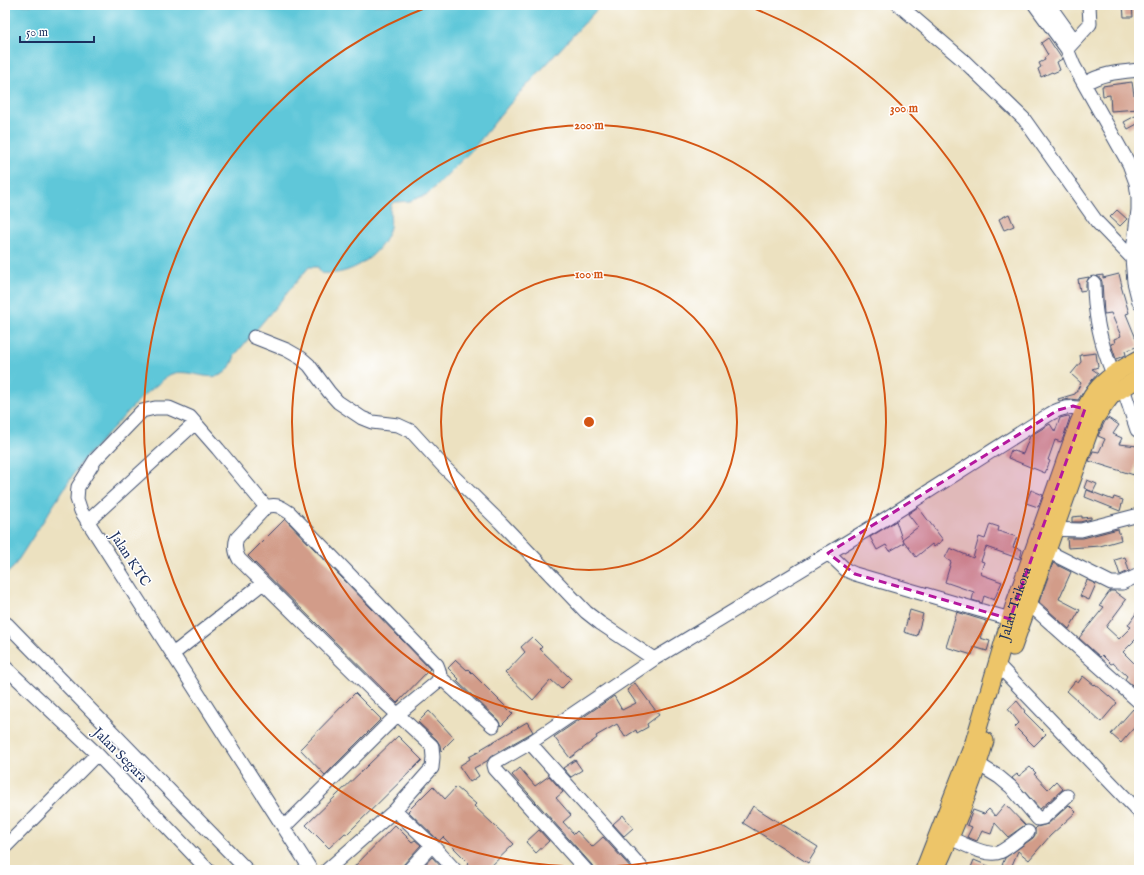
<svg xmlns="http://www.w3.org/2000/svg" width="1144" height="875" viewBox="0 0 1144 875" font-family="'IM FELL English',serif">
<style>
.water{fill:#5ec7d9;stroke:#3c7b9c}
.building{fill:#d29c89}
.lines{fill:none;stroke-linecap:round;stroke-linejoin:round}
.minor-casing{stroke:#3a4a6d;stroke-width:15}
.major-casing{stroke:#3a4a6d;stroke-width:19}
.minor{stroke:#fff;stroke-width:13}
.major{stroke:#edc569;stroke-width:17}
.marked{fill:#b5179e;fill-opacity:0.2;stroke:#b5179e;stroke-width:3;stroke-dasharray:8 5;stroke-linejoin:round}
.ring{fill:none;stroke:#d45514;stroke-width:2}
.labels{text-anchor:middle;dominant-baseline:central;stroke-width:3;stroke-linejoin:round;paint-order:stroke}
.street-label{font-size:14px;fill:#1b2f5e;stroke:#fff}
.centre{fill:#d45514;stroke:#fff;stroke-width:2}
.ring-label{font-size:12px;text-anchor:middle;font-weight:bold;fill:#d45514;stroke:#fff;stroke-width:3;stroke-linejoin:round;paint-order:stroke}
</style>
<rect width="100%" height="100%" fill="#fff"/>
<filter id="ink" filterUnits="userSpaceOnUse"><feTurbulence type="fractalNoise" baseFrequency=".025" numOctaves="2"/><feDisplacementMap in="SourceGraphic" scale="8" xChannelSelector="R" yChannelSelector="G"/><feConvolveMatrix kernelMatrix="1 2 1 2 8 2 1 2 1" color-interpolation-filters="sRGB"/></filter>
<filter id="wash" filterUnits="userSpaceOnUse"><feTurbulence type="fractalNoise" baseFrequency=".012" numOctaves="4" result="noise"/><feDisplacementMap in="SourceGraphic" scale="16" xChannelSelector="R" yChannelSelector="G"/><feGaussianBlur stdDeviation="0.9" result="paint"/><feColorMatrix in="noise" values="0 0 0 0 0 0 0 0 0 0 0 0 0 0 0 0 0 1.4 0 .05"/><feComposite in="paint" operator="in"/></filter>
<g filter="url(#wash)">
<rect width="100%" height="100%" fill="#ece1c0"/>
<path class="water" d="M5,5H601L508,106L473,149L428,194L410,201L395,202L392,203C388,212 392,218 390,227C384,251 359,270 336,273C331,273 326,274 321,273L318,267H309L235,355C223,396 193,364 169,375L141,398L82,461L13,568L5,575Z"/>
<g id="blocks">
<path class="building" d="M1123,5H1132L1133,17H1124Z
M1048,38L1062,59L1057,62L1060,70L1053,73L1052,72L1041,77L1038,69L1041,67L1039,63L1045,60L1044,58L1048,55L1041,43Z
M1132,82L1134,95H1139V109L1111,111L1110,95L1103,96L1102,86Z
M1139,114V123L1128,129L1124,122Z
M1117,210L1127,219L1120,226L1110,217Z
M1009,214L1014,226L1004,230L999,219Z
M1119,274L1122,286H1121L1129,313L1126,314L1139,346L1125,351L1126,355L1116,359L1111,344L1115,343L1114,339L1121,336L1111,313L1104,314L1102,282L1101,279L1097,276L1103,275V278Z
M1089,277L1086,283V290L1080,291L1078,279Z
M1096,353L1098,367L1092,369L1098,373L1087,386L1078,400L1070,399L1059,401L1058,399L1075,394L1081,383L1071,374L1081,362L1080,355Z
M1068,416L1070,417L1063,438L1061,442L1055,440L1048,460L1050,461L1045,473L1008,458L1011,450L1023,454L1030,436L1050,424L1055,432L1060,418Z
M1108,418L1119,425L1113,434L1122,438L1119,444L1138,446L1134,475L1089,461L1093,451L1099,452L1105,439L1098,436L1104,423Z
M1087,480L1097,484L1093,492L1084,488Z
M1031,490L1043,495L1038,507L1026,503Z
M1087,490L1113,500L1114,497L1123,500L1120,511L1085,497Z
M918,507L943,540L934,547L932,544L916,557L903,540L904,543L890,551L886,545L877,550L870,537L896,521L902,539L918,527L908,514Z
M1082,516V518L1091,517V519L1080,522H1072V517Z
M285,519L430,669L397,703L248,556Z
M990,524L999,527L998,531L1017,537L1013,547L1022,550L1020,559L986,547L981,561L984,562L980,574L1002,582L994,600L984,596L982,603L972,600L974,592L945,582L951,562L945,558L950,548L973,558L979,537L985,539Z
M1118,529L1121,540L1100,546L1068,548L1067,538H1083Z
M1125,557L1129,571L1120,575L1115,560Z
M1053,563L1071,572L1059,599L1080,610L1069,629L1039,602Z
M1087,580L1096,584L1089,600L1080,596Z
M1110,591H1114L1126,600L1106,627L1119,639L1131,627L1128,625L1139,609V636L1123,652L1139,668V678L1132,685L1125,679L1127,676L1113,663L1111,664L1102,655L1100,657L1079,638L1104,607L1100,605Z
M910,610L923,614L917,636L904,632Z
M957,612L986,621L980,638L990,641L987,651L974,647L972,655L946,647Z
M532,637L542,647L540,649L571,679L561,689L551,680L533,700L505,673L525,652L521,647Z
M456,660L467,670L468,669L513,714L501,726L498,720L457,681L459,679L448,668Z
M1083,676L1094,685L1095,684L1117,703L1101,722L1067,691L1075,681L1078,683Z
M635,683L659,715L647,724L648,727L637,733L636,730L625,737L617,724L596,736L597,738L570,758L554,737L614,696L622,710L636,703L627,690Z
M355,693L381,719L325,775L300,749Z
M1017,701L1025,711L1024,712L1046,734L1034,746L1015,727L1019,723L1008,709Z
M1133,709L1139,715V722L1121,743L1111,734Z
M429,711L454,738L441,751L440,745L437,740L418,722Z
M527,722L533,732L491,756L487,761L474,768L479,776L470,782L459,766L470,759L469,757L482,750L481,749Z
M398,736L422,760L347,834L345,833L329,848L306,825Z
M575,760L582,770L571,777L563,768Z
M1030,767L1036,773L1034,774L1048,789L1056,781L1063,789L1040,809L1012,778L1017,774L1019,776Z
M520,768L535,786L549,776L563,792L556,798L571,815L563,822L574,834L577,831L592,847L603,837L633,870H594L592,865L512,775Z
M433,786L445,799L456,787L476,804L474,806L514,844L487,870H463L469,863L443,837L439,841L408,811Z
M1005,804L1025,825L1008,837L995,823L991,834L982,831L977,841L967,837L972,827L967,825L973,810L984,814L989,809L995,816Z
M1069,805L1076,812L1050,836L1029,860L1018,851L1010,870H1000L1005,858L1033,838L1035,835V829L1037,827L1048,824Z
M753,806L818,847L808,863L743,823Z
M623,815L633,828L624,836L613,824Z
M395,825L412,842L415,840L421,845L403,865L401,870H351Z
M539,830L549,841L536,853L526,842Z
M432,857L444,870H420Z
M974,860L998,870H970Z"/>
</g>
</g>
<g filter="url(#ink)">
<use href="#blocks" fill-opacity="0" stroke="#3a4a6d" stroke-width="1"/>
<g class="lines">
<defs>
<path id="minor" d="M899,5L963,60L1024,119L1097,222L1132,258
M1035,5L1067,49
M1049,5L1074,40
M1089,5L1090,24L1067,49L1074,66L1129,164L1136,183L1138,197V210L1132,258L1134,282L1139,302
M1084,84C1101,73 1119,72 1139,70
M1094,283C1094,315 1101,345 1113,374
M254,337L287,350L301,358L309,365L329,392L338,402L362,418L372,422L398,425L411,431L443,466L500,522L586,612L600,623L654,659
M1123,388L1137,430
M266,507L218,449L190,417L169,408H155L142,411L95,460L78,487L77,499L81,511L311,870
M87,522L195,423
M1046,529L1081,530L1139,515
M1040,545L1047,551L1111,583H1122L1139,575
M828,553L846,570L855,574L1010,619
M1028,603L1139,702
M7,624L247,870
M173,654L263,583
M997,664L1139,812
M5,667L97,754L208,870
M440,677L493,726
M530,743L641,867
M978,764L999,777L1011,787L1038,819L1043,818L1067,796
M284,827L397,715L437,682C441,675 440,672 437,665L290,513C281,507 276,503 266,507L237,538C234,546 235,552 239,559L383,701L432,746L433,757L432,768L395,810L432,845L409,870
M950,838C962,843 988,858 1000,852C1010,847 1019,838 1028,832
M432,845L455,870
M5,847L97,754
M327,870L395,810
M586,870L495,769L494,765L495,763L530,743L654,659L885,519L1050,414C1062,407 1071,406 1085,409"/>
<g id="major">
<path d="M1013,647L1089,432L1095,418L1112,395L1139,378"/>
<path d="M939,862C957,823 973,783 985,741"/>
<path id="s1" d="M924,870L974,742L1015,603L1078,425C1084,410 1091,394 1103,383C1113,373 1127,366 1139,359"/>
</g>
</defs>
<use href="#minor" class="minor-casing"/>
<use href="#major" class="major-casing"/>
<use href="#minor" class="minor"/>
<use href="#major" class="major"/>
</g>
</g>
<path class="marked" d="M1073,406L1085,409L1010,619L855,574L828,553L1058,410Z"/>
<g class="ring">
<circle cx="589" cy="422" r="148"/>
<circle cx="589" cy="422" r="297"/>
<path d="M745 5A445 445 0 1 1 433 5"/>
</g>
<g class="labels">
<g class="street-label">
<text transform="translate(130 559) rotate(57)">Jalan KTC</text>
<text stroke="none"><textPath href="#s1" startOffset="282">Jalan Trikora</textPath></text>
<text transform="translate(120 755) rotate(45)">Jalan Segara</text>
</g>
</g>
<circle cx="589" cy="422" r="6" class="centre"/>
<g class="ring-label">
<text x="904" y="112">300 m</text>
<text x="589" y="129">200 m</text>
<text x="589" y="278">100 m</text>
</g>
<rect width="1144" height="875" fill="none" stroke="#fff" stroke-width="20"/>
<path d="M20 36v6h74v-6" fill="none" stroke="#1b2f5e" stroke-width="2"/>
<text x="26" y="36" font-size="12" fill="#1b2f5e" stroke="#ffffff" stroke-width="3" paint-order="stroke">50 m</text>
</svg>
